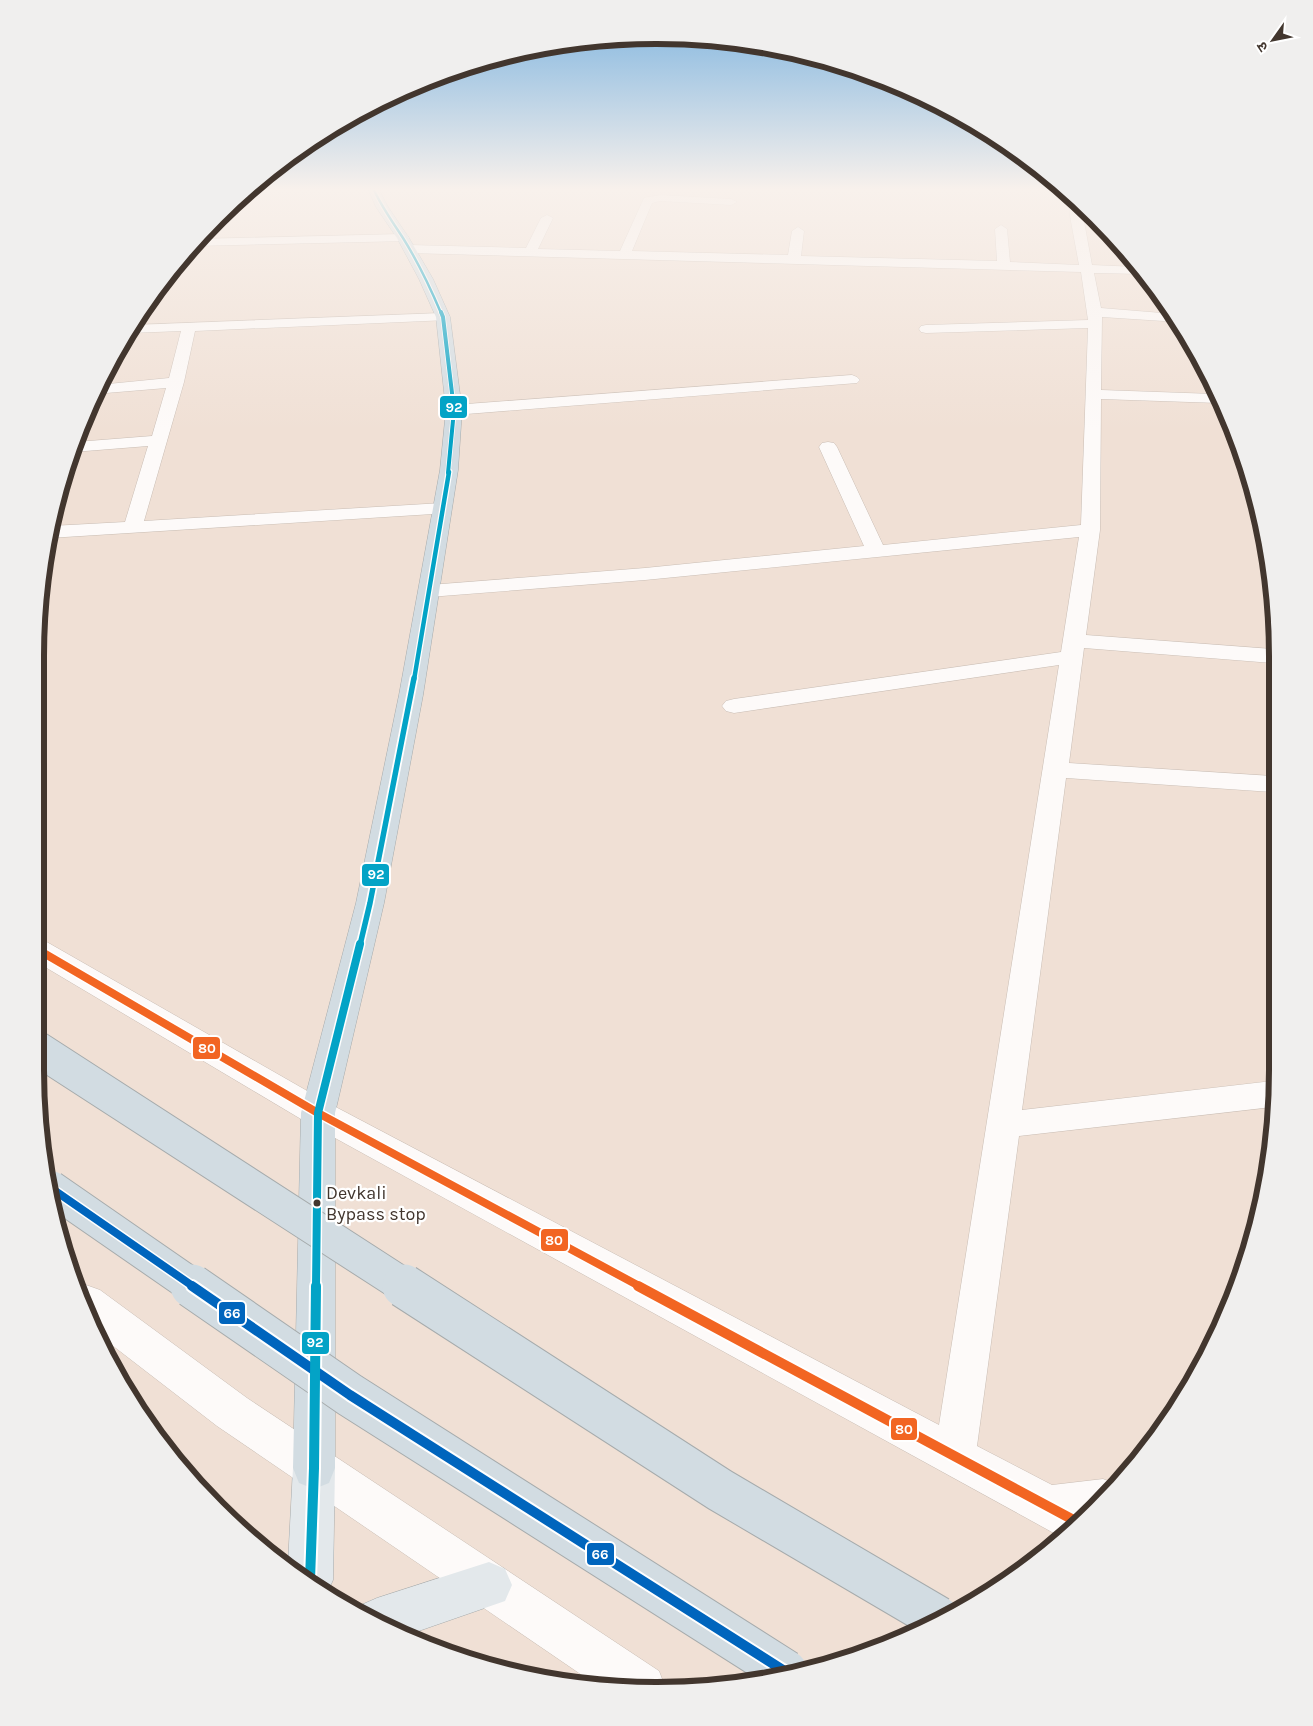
<svg xmlns="http://www.w3.org/2000/svg" width="1313" height="1726" viewBox="0 0 1313 1726" font-family="Karla,'Noto Sans Devanagari',sans-serif">
<style>
.lines{fill:none;stroke-linecap:round;stroke-linejoin:round}
.minor-casing{stroke:#c9bdb4;stroke-width:1}
.major-casing{stroke:#a6abac;stroke-width:1}
.highway-casing{stroke:#a6abac;stroke-width:1}
.minor{fill:#fdfaf9;fill-rule:evenodd}
.major{fill:#e3e8eb;fill-rule:evenodd}
.highway{fill:#d2dce2;fill-rule:evenodd}
.highway-bridge-far1-casing{stroke:#a6abac;stroke-width:36;stroke-linecap:butt}
.highway-bridge-casing{stroke:#a6abac;stroke-width:45;stroke-linecap:butt}
.highway-bridge-far1{stroke:#d2dce2;stroke-width:34}
.highway-bridge{stroke:#d2dce2;stroke-width:43}
.bus-1-far1-casing{stroke:#fff;stroke-width:11}
.bus-1-casing{stroke:#fff;stroke-width:14}
.bus-2-far1-casing{stroke:#fff;stroke-width:11}
.bus-2-casing{stroke:#fff;stroke-width:14}
.bus-3-far5-casing{stroke:#fff;stroke-width:4.5}
.bus-3-far4-casing{stroke:#fff;stroke-width:5.5}
.bus-3-far3-casing{stroke:#fff;stroke-width:7}
.bus-3-far2-casing{stroke:#fff;stroke-width:9}
.bus-3-far1-casing{stroke:#fff;stroke-width:11}
.bus-3-casing{stroke:#fff;stroke-width:14}
.bus-1-far1{stroke:#f26522;stroke-width:8}
.bus-1{stroke:#f26522;stroke-width:10}
.bus-2-far1{stroke:#0065bd;stroke-width:8}
.bus-2{stroke:#0065bd;stroke-width:10}
.bus-3-far5{stroke:#03a3c6;stroke-width:2.5}
.bus-3-far4{stroke:#03a3c6;stroke-width:4}
.bus-3-far3{stroke:#03a3c6;stroke-width:4.5}
.bus-3-far2{stroke:#03a3c6;stroke-width:5.5}
.bus-3-far1{stroke:#03a3c6;stroke-width:8}
.bus-3{stroke:#03a3c6;stroke-width:10}
.bus-dot{fill:#42362e;stroke:#fff;stroke-width:2}
.labels{text-anchor:middle;dominant-baseline:central;stroke-width:4.5;stroke-linejoin:round;paint-order:stroke}
.near-bus-label{font-size:18px;fill:#42362e;stroke:#fff;text-anchor:start}
.rim{fill:none;stroke:#42362e;stroke-width:6}
.line-badge{stroke:#fff;stroke-width:2}
.badge-label{font-size:14px;text-anchor:middle;font-weight:bold;fill:#fff}
</style>
<rect width="100%" height="100%" fill="#f0e0d5"/>
<g class="lines">
<defs>
<path id="minor" d="M660,195L731,199L737,202L731,205L660,201L652,203L632,251L788,255L792,231L798,227L804,231L801,256L997,261L995,229L1001,225L1007,229L1010,262L1079,265L1070,216L1069,200L1072,197L1081,205L1092,265L1137,267L1143,274L1094,273L1101,308L1174,314L1179,322L1102,317L1101,390L1214,394L1219,403L1101,399L1100,530L1086,635L1273,649V663L1084,648L1069,763L1273,776V792L1066,778L1022,1110L1273,1081V1107L1019,1136L977,1446L1052,1485L1103,1479L1116,1484L1096,1509L1061,1537L306,1122L35,961V938L45,941L330,1104L939,1425L1059,665L734,713L726,711L722,706L726,701L734,699L1061,652L1079,537L645,580L429,597L422,595L419,591L422,587L429,585L645,568L864,546L819,447L822,443L828,442L834,443L837,447L883,545L1081,525L1088,328L926,333L921,332L919,329L921,326L926,325L1088,320L1081,272L409,253L403,249L409,245L526,248L541,218L547,215L553,218L538,249L620,251L644,198Z
M403,234L407,235L409,238L407,241L194,246L200,239Z
M443,313L450,317L448,320L195,331L184,382L144,521L442,503L449,505L451,509L449,513L49,538L51,526L125,522L148,446L73,452L76,442L152,436L166,388L94,394L98,385L169,378L181,331L130,333L135,325Z
M852,375L857,377L860,380L857,383L454,415L448,413L446,410L448,407L454,405Z
M86,1285L100,1290L247,1398L659,1671L666,1689L598,1686L217,1426L99,1335L80,1287Z"/>
<path id="major" d="M314,1447L329,1453L335,1468L333,1580L327,1593L288,1564L293,1468L299,1453Z
M489,1562L505,1569L512,1585L505,1601L410,1634L357,1613L361,1605L377,1598Z"/>
<path id="highway" d="M368,188H378L388,207L409,238L433,279L450,317L462,410L458,470L423,695L384,903L335,1113V1468L329,1483L314,1489L299,1483L293,1468L301,1113L356,903L399,695L440,470L446,410L436,317L419,279L397,238L376,207Z"/>
</defs>
<use href="#minor" class="minor-casing"/>
<use href="#major" class="major-casing"/>
<use href="#highway" class="highway-casing"/>
<use href="#minor" class="minor"/>
<use href="#major" class="major"/>
<use href="#highway" class="highway"/>
<defs>
<path id="highway-bridge-far1" d="M35,1047L406,1287
M51,1188L194,1287"/>
<path id="highway-bridge" d="M192,1286L350,1395L786,1672
M404,1286L720,1490L938,1618"/>
</defs>
<use href="#highway-bridge-far1" class="highway-bridge-far1-casing"/>
<use href="#highway-bridge" class="highway-bridge-casing"/>
<use href="#highway-bridge-far1" class="highway-bridge-far1"/>
<use href="#highway-bridge" class="highway-bridge"/>
<defs>
<path id="bus-1-far1" d="M35,948L318,1113L641,1287"/>
<path id="bus-1" d="M638,1286L1079,1523"/>
<path id="bus-2-far1" d="M51,1188L194,1287"/>
<path id="bus-2" d="M192,1286L350,1395L786,1672"/>
<path id="bus-3-far5" d="M373,188C381,206 392,221 403,238C418,262 430,287 441,313"/>
<path id="bus-3-far4" d="M441,312L443,317L454,410L448,473"/>
<path id="bus-3-far3" d="M414,680L449,472"/>
<path id="bus-3-far2" d="M360,945L370,903L414,678"/>
<path id="bus-3-far1" d="M316,1287L318,1113L360,944"/>
<path id="bus-3" d="M310,1580L314,1468L316,1286"/>
</defs>
<use href="#bus-1-far1" class="bus-1-far1-casing"/>
<use href="#bus-1" class="bus-1-casing"/>
<use href="#bus-2-far1" class="bus-2-far1-casing"/>
<use href="#bus-2" class="bus-2-casing"/>
<use href="#bus-3-far5" class="bus-3-far5-casing"/>
<use href="#bus-3-far4" class="bus-3-far4-casing"/>
<use href="#bus-3-far3" class="bus-3-far3-casing"/>
<use href="#bus-3-far2" class="bus-3-far2-casing"/>
<use href="#bus-3-far1" class="bus-3-far1-casing"/>
<use href="#bus-3" class="bus-3-casing"/>
<use href="#bus-1-far1" class="bus-1-far1"/>
<use href="#bus-1" class="bus-1"/>
<use href="#bus-2-far1" class="bus-2-far1"/>
<use href="#bus-2" class="bus-2"/>
<use href="#bus-3-far5" class="bus-3-far5"/>
<use href="#bus-3-far4" class="bus-3-far4"/>
<use href="#bus-3-far3" class="bus-3-far3"/>
<use href="#bus-3-far2" class="bus-3-far2"/>
<use href="#bus-3-far1" class="bus-3-far1"/>
<use href="#bus-3" class="bus-3"/>
</g>
<linearGradient id="sky" x2="0" y2="1"><stop stop-color="#7cb3df"/><stop offset="0.44" stop-color="#f8f1ec"/><stop offset="1" stop-color="#f8f1ec" stop-opacity="0"/></linearGradient>
<rect width="1313" height="430" fill="url(#sky)"/>
<circle class="bus-dot" cx="317" cy="1203" r="4.5"/>
<g class="labels">
<g class="near-bus-label">
<text x="326" y="1193">Devkali<tspan x="326" dy="21">Bypass stop</tspan></text>
</g>
</g>
<path d="M0 0H1313V1726H0ZM656 44H657A612 612 0 0 1 1269 656V1070A612 612 0 0 1 657 1682H656A612 612 0 0 1 44 1070V656A612 612 0 0 1 656 44Z" fill="#f0efee" fill-rule="evenodd"/>
<path class="rim" d="M656 44H657A612 612 0 0 1 1269 656V1070A612 612 0 0 1 657 1682H656A612 612 0 0 1 44 1070V656A612 612 0 0 1 656 44Z"/>
<g class="line-badge">
<rect x="439" y="395" width="29" height="24" rx="5" fill="#03a3c6"/>
<rect x="361" y="863" width="29" height="24" rx="5" fill="#03a3c6"/>
<rect x="192" y="1036" width="29" height="24" rx="5" fill="#f26522"/>
<rect x="540" y="1228" width="29" height="24" rx="5" fill="#f26522"/>
<rect x="218" y="1301" width="28" height="24" rx="5" fill="#0065bd"/>
<rect x="301" y="1331" width="29" height="24" rx="5" fill="#03a3c6"/>
<rect x="890" y="1417" width="28" height="24" rx="5" fill="#f26522"/>
<rect x="586" y="1542" width="29" height="24" rx="5" fill="#0065bd"/>
</g>
<g class="badge-label">
<text x="454" y="412">92</text>
<text x="376" y="879">92</text>
<text x="207" y="1053">80</text>
<text x="554" y="1245">80</text>
<text x="232" y="1318">66</text>
<text x="315" y="1347">92</text>
<text x="904" y="1434">80</text>
<text x="600" y="1559">66</text>
</g>
<g transform="translate(1273 40) rotate(237)" stroke="#ffffff" stroke-width="4" paint-order="stroke">
<path d="M0-4L9 19L0 12L-9 19Z" fill="#42362e"/>
<text y="-8" font-size="14" font-weight="bold" text-anchor="middle" fill="#42362e">उ</text>
</g>
</svg>
